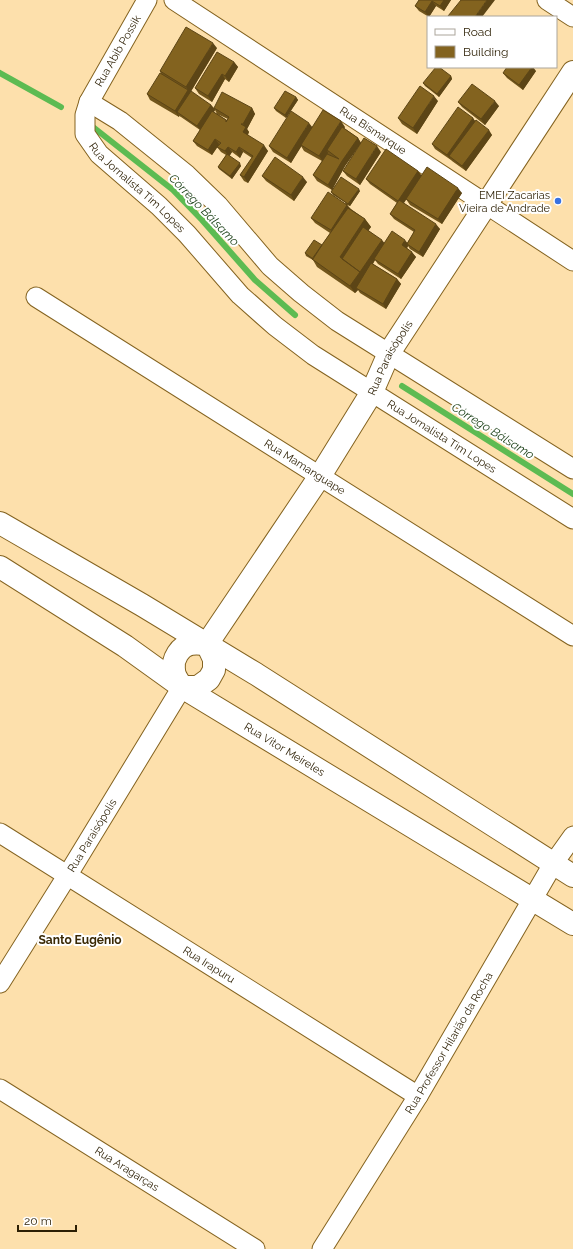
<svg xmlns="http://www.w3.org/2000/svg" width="573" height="1249" viewBox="0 0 573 1249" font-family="Raleway,sans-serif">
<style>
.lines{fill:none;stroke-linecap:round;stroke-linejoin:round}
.stream{stroke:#5dbb52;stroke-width:6}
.minor-casing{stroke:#846320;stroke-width:21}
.tertiary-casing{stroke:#846320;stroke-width:24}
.minor{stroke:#fff;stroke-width:19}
.tertiary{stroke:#fff;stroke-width:22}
.wall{fill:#71551b;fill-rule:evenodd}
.shaded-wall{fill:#5c4516}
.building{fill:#83631f;stroke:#5c4516}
.poi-dot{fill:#3872e1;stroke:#fff;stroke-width:1.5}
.labels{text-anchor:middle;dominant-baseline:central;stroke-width:4;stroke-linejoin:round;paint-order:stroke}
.street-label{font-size:11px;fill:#2c1f04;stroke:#fff}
.poi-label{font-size:11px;fill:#2c1f04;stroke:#fff;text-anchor:end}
.water-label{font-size:12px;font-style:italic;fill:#173c13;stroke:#fff}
.neighbourhood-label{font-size:12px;font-weight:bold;fill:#3a2905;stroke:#fff}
</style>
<rect width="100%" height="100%" fill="#fde0ac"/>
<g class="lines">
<path class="stream" d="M0,73L61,107
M93,127L173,190L202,220L255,280L295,315
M402,386L573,494"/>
<defs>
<g id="minor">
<path id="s1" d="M147,0L89,102L85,115V134L99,154L159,206L187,234L240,295L275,326L313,355L573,519"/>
<path id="s2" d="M174,0L573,261"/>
<path d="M547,0L573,17"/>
<path d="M89,102L120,121L187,175L218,205L270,266L301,293L337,321L573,469"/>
<path id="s3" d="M36,297L573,636"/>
<path id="s4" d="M0,833L418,1096"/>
<path id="s5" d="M0,983L67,876L182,687"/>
<path id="s6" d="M0,1089L255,1249"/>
<path id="s7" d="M322,1249L418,1096L553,864L573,836"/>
</g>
<g id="tertiary">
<path d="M0,523L142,605L256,674L573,876"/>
<path id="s8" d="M0,567L125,646L182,687L573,924"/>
<path id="s9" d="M207,644L320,476L372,392L389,353L573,72"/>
<path d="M182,687C179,682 174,676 174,670C172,659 180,646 191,644C196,643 202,644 207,644"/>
<path d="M182,687H198L209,679L214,670V659L207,644"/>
</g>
</defs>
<use href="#minor" class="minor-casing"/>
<use href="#tertiary" class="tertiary-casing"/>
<use href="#minor" class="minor"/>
<use href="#tertiary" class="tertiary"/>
</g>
<path class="wall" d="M419,0H451L444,11L436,6L429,17L419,11L415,6Z
M217,48L190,93L211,105L214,108H252L255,114L247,129L249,132L248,135L268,151L248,183L244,181L240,175L252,158L243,152L240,158L232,152L229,156L241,166L232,179L219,169L218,167L226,155L221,152L217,147L219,145L212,155L197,146L193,141L200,130L181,117L179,116V117L150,100L147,94L161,74L160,71ZM215,110L217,114L228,119L227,120L214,112Z
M234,62L238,67L229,82L225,79L212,102L199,94L195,88Z
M536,71L523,90L507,78L503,73Z
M451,76L452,79L439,97L425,86L423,83Z
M296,97L298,100L286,118L276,111L274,108Z
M438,101L417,134L402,124L398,118Z
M458,102L499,106L485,125L462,107Z
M473,118L475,121L492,135L466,171L452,161L451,160L435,149L432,144Z
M312,127H345L344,128L358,138L361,143L345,166L333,188L360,191L350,206L347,205L351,209L365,219L371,227L368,230L384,243H407L414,232L394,219L390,214L397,203L370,184L366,179L418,171L421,176L462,193L442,224L410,205L406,199L412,190L403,203L440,229L423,257L410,249L408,246L407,248L416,257L401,279L378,264L375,260L373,264L397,279L401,284L386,309L360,293L358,290L355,293L317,267L313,260L306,256L305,253L322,245L330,233L315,223L311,218L346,203L333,195L331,192L332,190L317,181L313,175L322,161L304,151L301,146L291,163L273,152L269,146Z
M381,152L360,185L347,176L343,171Z
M262,176L307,182L294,201L266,181Z"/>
<path class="shaded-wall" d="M444,0H451L444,11L440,6Z
M487,0H495L482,17H475Z
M432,1L436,6L429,17L425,12Z
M213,43L217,48L190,93L177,112L179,116V117L175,111L188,90L186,87Z
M234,62L238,67L229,82L225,76Z
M532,67H533L536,71L523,90L519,85Z
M222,74L225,79L212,102L208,96Z
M451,76L452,79L439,97L437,94Z
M434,96L438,101L417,134L413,128Z
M296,97L298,100L286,118L285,115Z
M495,101L499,106L485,125L481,119Z
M211,105L215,110L201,131L197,126Z
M252,108L255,114L247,129L249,132L246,137L243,132L245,127L243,124Z
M473,118L477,124L449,156L451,160L447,155Z
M341,121L345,127L329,152L327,150L328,153L323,162L319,156Z
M309,123L313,128L291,163L287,158Z
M489,130L492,135L466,171L462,166Z
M358,138L361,143L345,166L332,190L328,185L342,161Z
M215,139L219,144L212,155L208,150Z
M264,145L268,151L248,183L244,177Z
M377,146L381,152L360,185L356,179Z
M228,147L232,152L229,157L225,151Z
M239,147L243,152L240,158L236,152Z
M240,163L241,166L232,179L230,176Z
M418,171L422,176L402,206L398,201Z
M303,177L307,182L294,201L291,195Z
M458,188L462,193L442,224L438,219Z
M359,189L360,191L350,206L348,204Z
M347,205L351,210L335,236L331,230Z
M365,219L371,227L346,263L340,257Z
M436,224L440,229L423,257L419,252Z
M382,240L386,245L374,259L375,260L364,278L360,272Z
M405,240L409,245L407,244L408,246L406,250L402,245Z
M412,252L416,257L401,279L398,274Z
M360,272L365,279L356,288L358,290L355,293L350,286Z
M397,279L401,284L386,309L383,304Z"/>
<path class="building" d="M419,0H444L440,6L432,1L425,12L415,6Z
M461,0H487L475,17H450L448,16Z
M186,27L213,43L186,87L160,71Z
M217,52L234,62L225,76L222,74L208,96L195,88Z
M436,67H439L451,76L437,94L423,83Z
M507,67H532L519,85L503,73Z
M160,73L188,90L175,111L147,94Z
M472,84L495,101L481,119L458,102Z
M420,86L434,96L413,128L398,118Z
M191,91L211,105L197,126L177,112Z
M285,91L296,97L285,115L274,108Z
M222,92L252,108L243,124H241L246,127L243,132L264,145L244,177L240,175L253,156L239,147L236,152L228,147L225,151L217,147L221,143L215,139L208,150L193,141L212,111L226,120V122L229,117L214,108Z
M458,107L473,118L447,155L432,144Z
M323,110L341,121L319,156L301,145Z
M291,111L309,123L287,158L269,146Z
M476,120L489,130L462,166L449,156Z
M342,127L358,138L342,161L328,185L313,175L327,154L339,159L327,150Z
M364,138L377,146L356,179L343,171Z
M386,149L418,171L398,201L366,179Z
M227,154L240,163L230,176L218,167Z
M275,157L303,177L291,195L262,176Z
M427,167L458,188L438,219L406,199Z
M341,177L359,189L348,204L331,192Z
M328,192L347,205L331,230L311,218Z
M399,200L436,224L419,252L407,244L415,230L390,214Z
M348,208L365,219L340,257L360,272L350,286L312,259Z
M363,227L382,240L360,272L342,259Z
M392,231L405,240L402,245L412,252L398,274L374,259Z
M314,240L322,245L313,259L305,253Z
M371,263L397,279L383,304L356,288Z"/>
<circle class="poi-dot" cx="558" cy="201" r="4"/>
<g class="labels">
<g class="street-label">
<text transform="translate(118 51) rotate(-60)">Rua Abib Possik</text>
<text stroke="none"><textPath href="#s2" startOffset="238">Rua Bismarque</textPath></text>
<text stroke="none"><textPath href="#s1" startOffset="225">Rua Jornalista Tim Lopes</textPath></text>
<text stroke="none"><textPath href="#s9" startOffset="340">Rua Paraisópolis</textPath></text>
<text stroke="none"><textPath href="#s1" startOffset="621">Rua Jornalista Tim Lopes</textPath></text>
<text stroke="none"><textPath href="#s3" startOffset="318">Rua Mamanguape</textPath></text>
<text stroke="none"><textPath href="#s8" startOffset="338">Rua Vitor Meireles</textPath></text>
<text stroke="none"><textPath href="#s5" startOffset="174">Rua Paraisópolis</textPath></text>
<text stroke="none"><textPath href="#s4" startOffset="247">Rua Irapuru</textPath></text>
<text stroke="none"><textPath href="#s7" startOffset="242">Rua Professor Hilarião da Rocha</textPath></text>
<text stroke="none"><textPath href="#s6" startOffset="150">Rua Aragarças</textPath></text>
</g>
<g class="poi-label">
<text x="550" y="195">EMEI Zacarias<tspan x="550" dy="13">Vieira de Andrade</tspan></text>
</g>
<g class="water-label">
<text transform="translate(204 210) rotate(46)">Córrego Bálsamo</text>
<text transform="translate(493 431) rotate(32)">Córrego Bálsamo</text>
</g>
<g class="neighbourhood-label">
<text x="80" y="940">Santo Eugênio</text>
</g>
</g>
<rect x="427" y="16" width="130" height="52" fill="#ffffff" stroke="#aba59b"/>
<rect x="435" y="29" width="20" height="6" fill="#ffffff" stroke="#aba59b"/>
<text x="463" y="36" font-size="12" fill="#2c1f04">Road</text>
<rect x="435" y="46" width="20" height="12" fill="#83631f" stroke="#aba59b"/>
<text x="463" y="56" font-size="12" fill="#2c1f04">Building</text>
<path d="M18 1225v6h58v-6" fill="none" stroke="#2c1f04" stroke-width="2"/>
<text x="24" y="1225" font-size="12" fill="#2c1f04" stroke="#ffffff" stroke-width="3" paint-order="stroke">20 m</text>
</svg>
